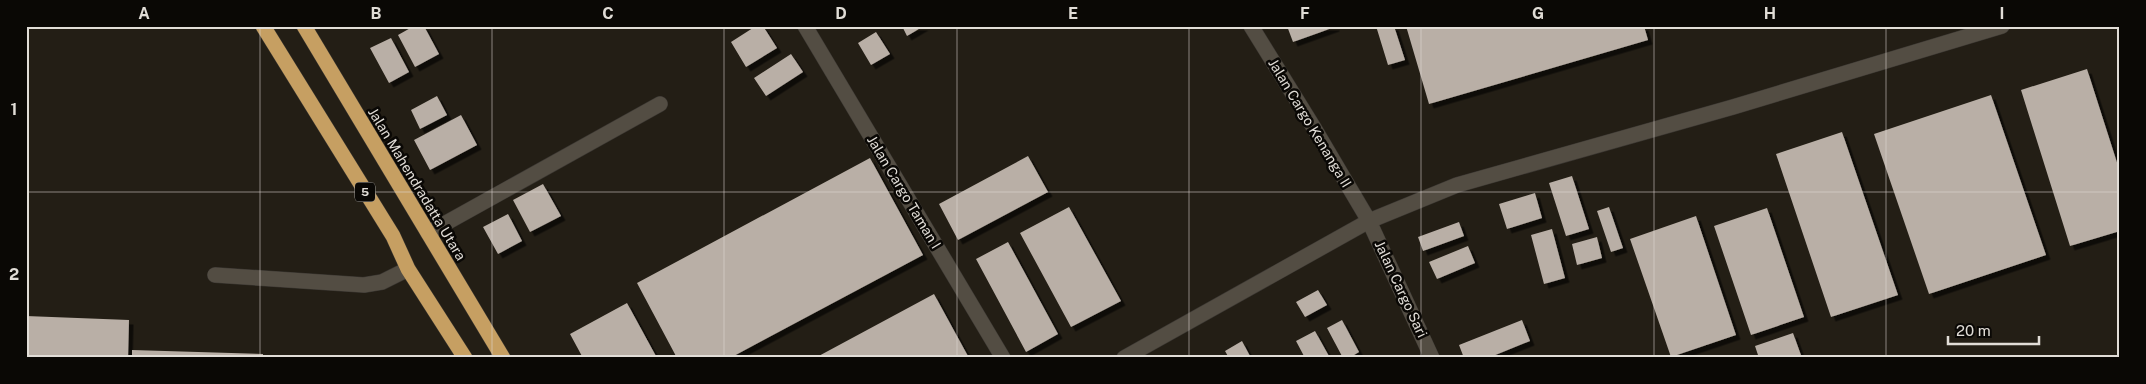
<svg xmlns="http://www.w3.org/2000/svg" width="2146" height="384" viewBox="0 0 2146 384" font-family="'Public Sans',sans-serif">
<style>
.building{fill:#b9afa6;filter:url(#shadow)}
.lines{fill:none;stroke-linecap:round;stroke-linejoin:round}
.lane-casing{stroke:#3b3732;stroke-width:16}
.street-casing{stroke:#3b3732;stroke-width:16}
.highway-casing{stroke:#3b3732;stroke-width:16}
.lane{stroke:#534d43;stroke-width:15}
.street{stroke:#534d43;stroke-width:15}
.highway{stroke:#c69f62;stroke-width:15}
.grid{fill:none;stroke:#e1ddd7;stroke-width:1;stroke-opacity:0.55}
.labels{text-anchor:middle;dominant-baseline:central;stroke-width:5;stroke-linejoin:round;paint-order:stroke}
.shield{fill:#0a0805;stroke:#a09d98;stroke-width:1}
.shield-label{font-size:12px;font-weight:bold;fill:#e1ddd7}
.street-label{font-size:14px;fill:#e1ddd7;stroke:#0a0805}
.neatline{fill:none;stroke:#e1ddd7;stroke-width:2}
.grid-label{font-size:16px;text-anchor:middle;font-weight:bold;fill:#e1ddd7}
</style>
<defs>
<filter id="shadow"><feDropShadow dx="4.5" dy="4.5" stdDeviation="0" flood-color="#0009"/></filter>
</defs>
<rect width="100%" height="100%" fill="#231e15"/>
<path class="building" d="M414,26H424L439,54L415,67L398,35Z
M756,26H763L777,48L746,67L731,42Z
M902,26H924L907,36Z
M1287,26H1335V27L1293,42Z
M1376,26H1394L1405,60L1388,65Z
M1406,26H1644L1648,40L1429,104Z
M876,32L890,54L871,65L858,43Z
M391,38L409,72L389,83L370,48Z
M791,54L803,72L766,96L754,78Z
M2087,69L2120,172V231L2070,246L2021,90Z
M1991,95L2046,255L1929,294L1874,134Z
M437,96L447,115L420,129L411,110Z
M461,115L477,145L430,170L414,140Z
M1842,132L1898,295L1831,317L1776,154Z
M1028,156L1048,192L958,240L939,204Z
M870,158L923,255L730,358H677L637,283Z
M1572,176L1589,229L1566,236L1549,183Z
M543,184L561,216L530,232L513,200Z
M1535,193L1542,218L1507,229L1499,204Z
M1069,207L1121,301L1071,327L1020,233Z
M1609,207L1623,248L1611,252L1597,211Z
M1767,208L1804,317L1751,335L1714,226Z
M508,214L522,241L498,254L483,227Z
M1696,216L1736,335L1671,357L1630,239Z
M1459,222L1464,236L1423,251L1418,237Z
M1552,229L1565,278L1544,284L1531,235Z
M1597,237L1602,258L1577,265L1572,244Z
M1008,242L1058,334L1026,352L976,259Z
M1468,246L1475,263L1437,279L1429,262Z
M1318,290L1327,305L1305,317L1296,302Z
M934,294L969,358H815Z
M627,303L657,358H583L570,334Z
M26,316L129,320L128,358H26Z
M1342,320L1359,352L1349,358H1343L1327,328Z
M1522,320L1530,341L1488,358H1464L1459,345Z
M1315,331L1330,358H1305L1296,341Z
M1793,333L1802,358H1759L1755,346Z
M1242,341L1251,358H1229L1225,351Z
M132,350L263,354V358H132Z"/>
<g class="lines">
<defs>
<path id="lane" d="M428,233L660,104
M215,275L364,285L382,282L408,269"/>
<path id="street" d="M805,26L1003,358
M1251,26L1314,128L1369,221L1432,358
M1124,358L1369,221L1457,185L1733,107L2002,26"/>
<path id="highway" d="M263,26L393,236L408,269L465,358
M304,26L503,358"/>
</defs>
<use href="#lane" class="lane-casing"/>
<use href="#street" class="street-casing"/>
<use href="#highway" class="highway-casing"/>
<use href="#lane" class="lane"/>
<use href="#street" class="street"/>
<use href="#highway" class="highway"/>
</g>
<path class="grid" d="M260,26V358M492,26V358M724,26V358M957,26V358M1189,26V358M1421,26V358M1654,26V358M1886,26V358M26,192H2120"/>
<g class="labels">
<rect class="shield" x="355" y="182.5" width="20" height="19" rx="4"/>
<g class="shield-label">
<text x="365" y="192">5</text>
</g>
<g class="street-label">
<text transform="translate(1310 123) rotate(59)">Jalan Cargo Kenanga II</text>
<text transform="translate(417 184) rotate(59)">Jalan Mahendradatta Utara</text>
<text transform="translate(904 192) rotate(59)">Jalan Cargo Taman I</text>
<text transform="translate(1401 289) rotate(65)">Jalan Cargo Sari</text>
</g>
</g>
<rect width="2146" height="384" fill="none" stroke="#0a0805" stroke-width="55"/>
<path d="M1948 336v8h91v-8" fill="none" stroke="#e1ddd7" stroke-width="2.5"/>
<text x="1956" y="336" font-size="15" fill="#e1ddd7" stroke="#0a0805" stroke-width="4" paint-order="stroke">20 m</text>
<rect x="28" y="28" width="2090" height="328" class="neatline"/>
<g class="grid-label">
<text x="144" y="19">A</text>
<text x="376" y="19">B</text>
<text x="608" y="19">C</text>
<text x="841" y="19">D</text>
<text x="1073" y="19">E</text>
<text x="1305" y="19">F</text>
<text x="1538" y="19">G</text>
<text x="1770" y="19">H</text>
<text x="2002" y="19">I</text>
<text x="14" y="115">1</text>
<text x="14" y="280">2</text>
</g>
</svg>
